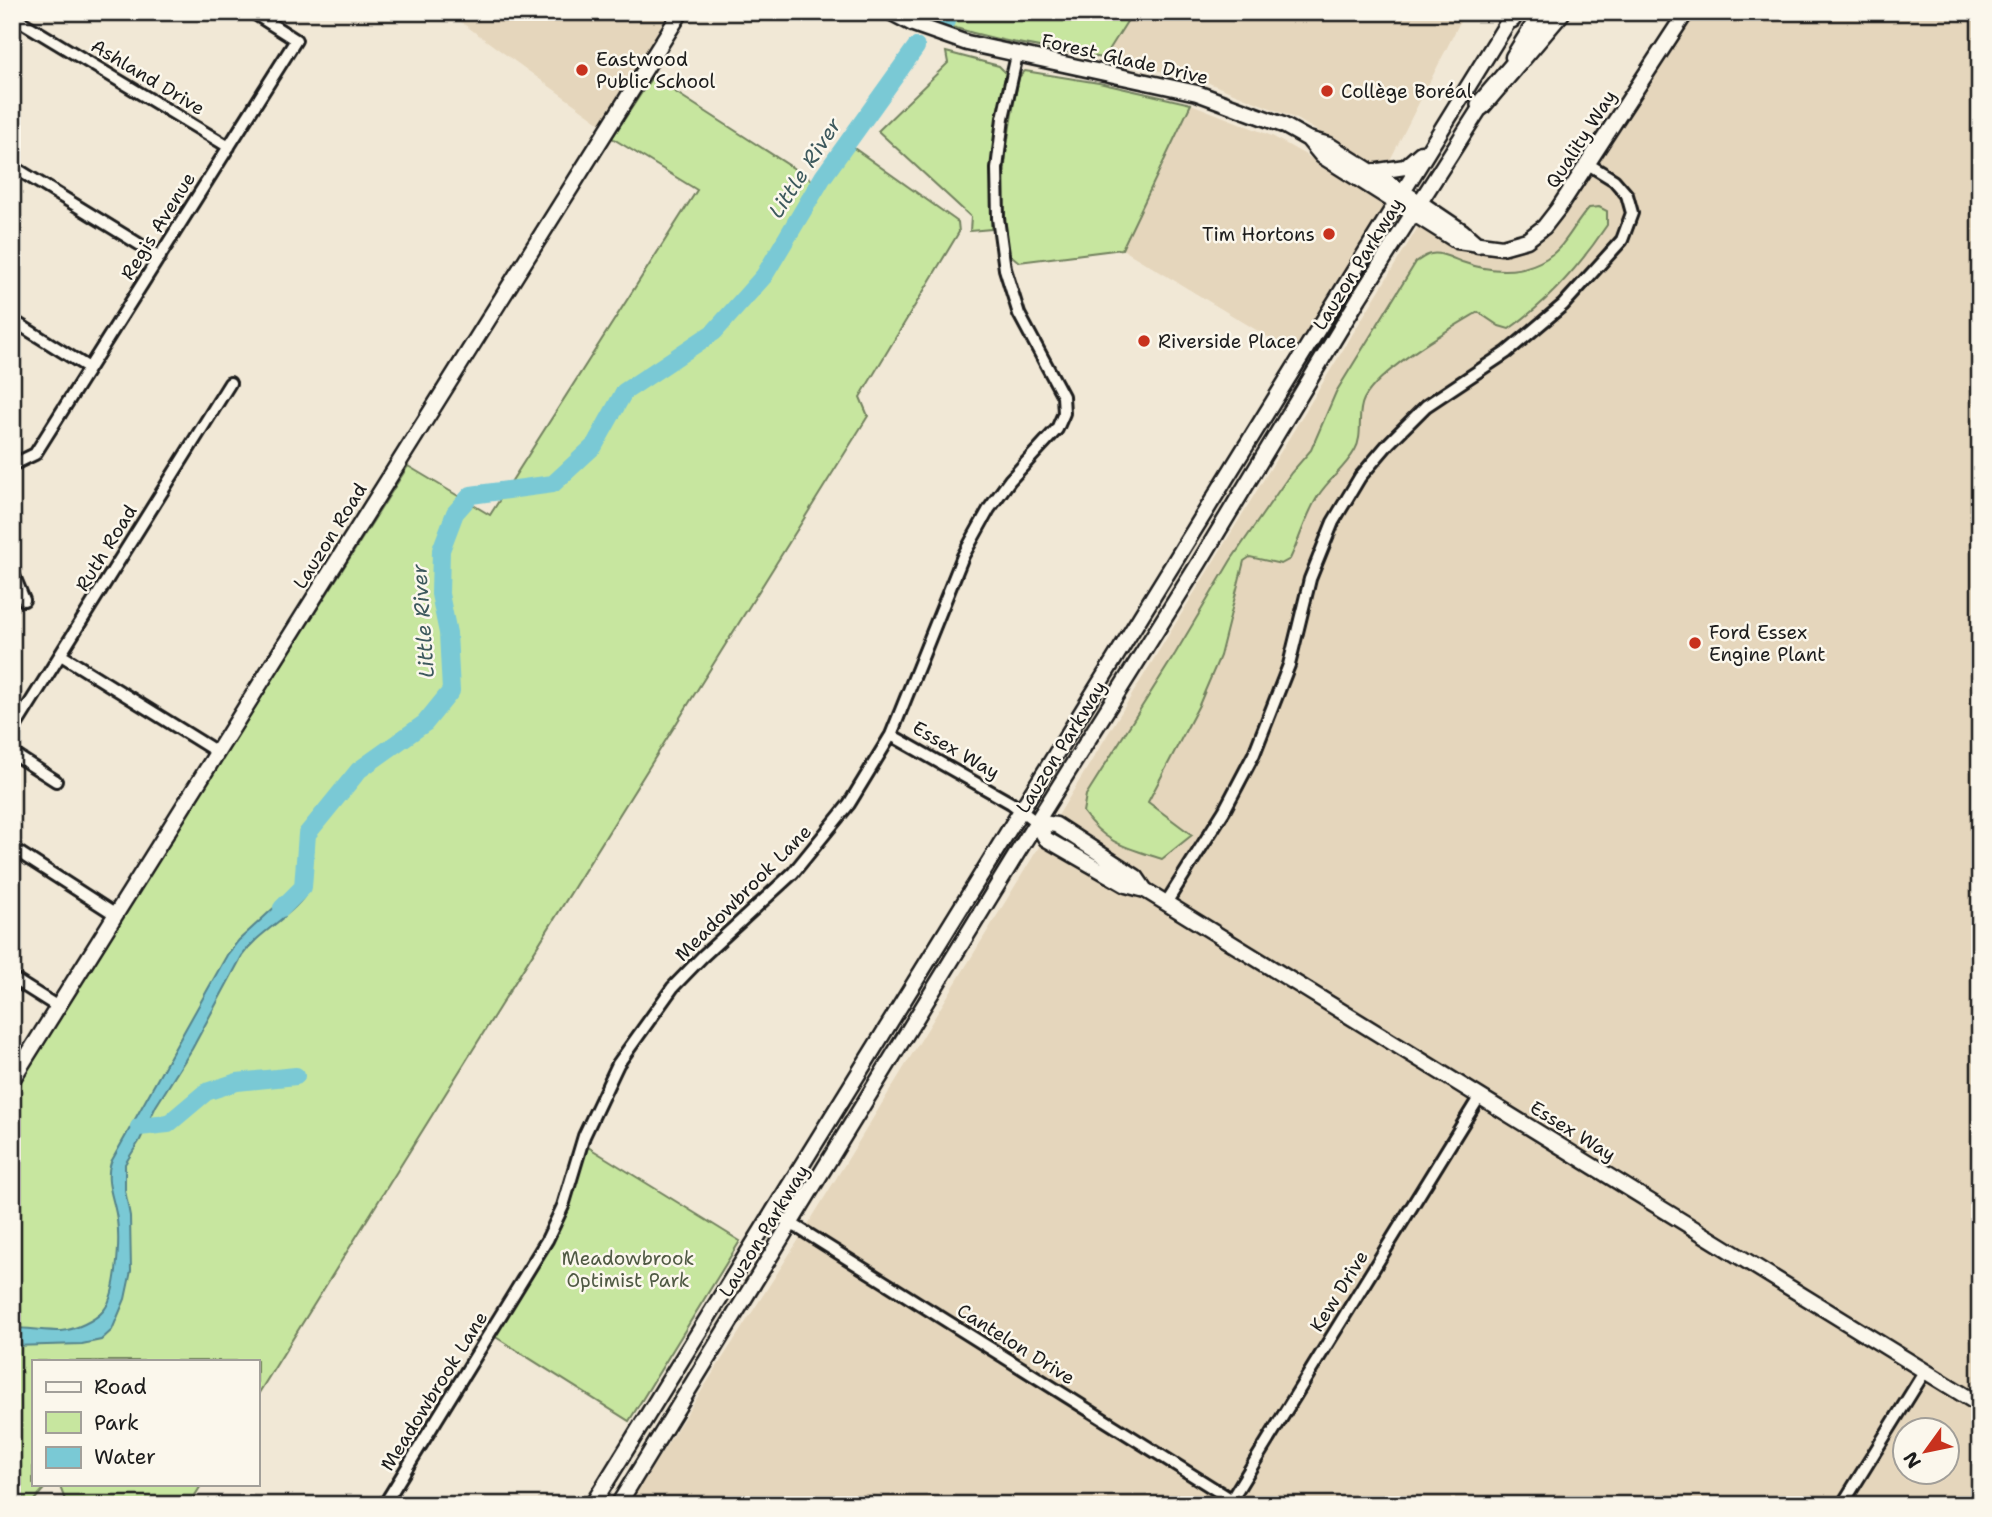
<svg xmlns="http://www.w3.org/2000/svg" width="1992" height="1517" viewBox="0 0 1992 1517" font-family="'Shantell Sans',sans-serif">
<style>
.built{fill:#e5d6bc;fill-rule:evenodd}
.green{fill:#c7e69f;stroke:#72815e;stroke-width:2}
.water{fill:#7ac9d5;stroke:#54848b;stroke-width:2}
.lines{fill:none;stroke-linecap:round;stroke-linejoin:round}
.river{stroke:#7ac9d5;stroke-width:18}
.street-casing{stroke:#1c1c1c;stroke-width:16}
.secondary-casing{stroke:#1c1c1c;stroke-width:19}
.highway-casing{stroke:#1c1c1c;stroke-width:24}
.street{stroke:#fbf7ec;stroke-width:10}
.secondary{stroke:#fbf7ec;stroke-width:14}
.highway{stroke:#fbf7ec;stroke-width:19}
.poi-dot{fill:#c8321e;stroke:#fbf7ec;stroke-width:2.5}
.labels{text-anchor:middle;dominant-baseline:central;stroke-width:5;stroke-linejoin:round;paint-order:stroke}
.poi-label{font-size:19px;fill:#1c1c1c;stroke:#fbf7ec;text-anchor:start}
.street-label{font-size:19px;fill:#1c1c1c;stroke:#fbf7ec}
.park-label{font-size:19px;fill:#4f5943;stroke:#fbf7ec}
.water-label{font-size:21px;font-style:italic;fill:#3d595d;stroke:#fbf7ec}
</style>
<rect width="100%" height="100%" fill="#f1e8d6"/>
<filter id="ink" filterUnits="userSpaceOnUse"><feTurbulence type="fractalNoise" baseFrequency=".0143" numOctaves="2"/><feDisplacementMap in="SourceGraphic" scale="14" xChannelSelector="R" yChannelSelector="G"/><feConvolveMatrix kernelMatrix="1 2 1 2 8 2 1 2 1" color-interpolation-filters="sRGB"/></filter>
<g filter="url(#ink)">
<path class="built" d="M447,12H673L603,125Z
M1133,12H1465L1387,166L1374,165L1297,119L1204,81L1104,58Z
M1688,12H1980V1505H628L796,1244L1423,219L1501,247L1544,227ZM1904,1430H1946V1472H1904Z
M1191,104L1272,136L1320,163L1385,207L1296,354L1122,249Z"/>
<path class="green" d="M910,12H1133L1104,58C1038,47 972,38 910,12Z
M946,52L999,66L1006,73L995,133L991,229L970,231L971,217L878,131L948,63Z
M1025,71L1099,83L1191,104L1122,249L1019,262L1007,252C999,187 1006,141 1019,77Z
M652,77L818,184L848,144L958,222L959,232L860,397L868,416L257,1396V1361H33V1484H48L30,1505H12V1091L408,466L490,515L697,190L612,138Z
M1599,207L1607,211V225C1581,264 1548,302 1509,329L1499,326L1478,312C1448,330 1380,369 1364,399C1356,414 1364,435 1355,450C1345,468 1329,479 1318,496C1306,515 1300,538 1290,559L1281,564L1250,557L1244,561L1220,656L1199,705L1148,802L1192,835L1162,859C1128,848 1105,844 1083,812L1086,795L1175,654L1231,560L1291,473L1311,450L1336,392L1416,262C1421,259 1425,255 1431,254C1441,252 1452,258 1462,262C1490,272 1520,275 1547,258C1566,246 1574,224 1589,208Z
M588,1147L740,1241L629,1421L494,1336L565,1212Z
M59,1484H202L189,1505H67Z"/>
<path class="water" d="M293,890L304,897C287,920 258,932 242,956L192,1049L156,1106L140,1140L125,1164V1190L130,1216L131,1271L125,1299L112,1330L101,1340L82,1344L12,1346V1328C28,1328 45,1331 61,1331C74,1330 95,1321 104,1310C117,1294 120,1240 117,1220C115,1200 104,1182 111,1162L227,955L239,940Z"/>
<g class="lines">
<path class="river" d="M946,21L953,12
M282,908L303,887L307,834L359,770L425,723L451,691L448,633L440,594L441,550L455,513L471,495L553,484L594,446L624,392L714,332L764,276L823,177L916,47
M139,1127L168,1124L206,1092L237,1082L296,1076"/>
<defs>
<path id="street" d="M12,16L229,147
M12,166L160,257
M12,320L89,368
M12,465L35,454L296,40L252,12
M12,571L24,600
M61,655L217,752
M12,732L230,383
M891,735L1011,803L1036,822
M12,753L56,781
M12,848L116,915
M1166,903L1224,811L1254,754L1289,665L1310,579L1333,522L1360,477L1389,443L1426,406L1507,352L1563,305L1622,240L1632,213L1627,195L1614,180L1588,164
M12,978L58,1007
M773,1212L1240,1505
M384,1505L547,1240L563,1206L584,1136L618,1064L673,987L703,956L793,873L849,804L891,735L963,556L989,509L1010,480L1057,429L1064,413L1063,396L1019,314L1005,269L998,218L997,169L1003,118L1017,55
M1228,1505L1480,1096
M1842,1505L1925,1371"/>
<path id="secondary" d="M890,12L913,24L967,43L1197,93L1283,125L1308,139L1329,145L1419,202L1462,231L1478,245
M1513,57L1541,12
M1308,139L1322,156L1457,241L1502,247L1527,240L1544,227L1558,209L1683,17L1688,12
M1372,172L1405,167L1421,153
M1036,822L1046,839L1126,885L1145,890L1980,1405
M1036,822L1056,825L1136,877L1145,890
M12,1080L681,12
M592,1505L1514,12
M618,1505L1019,850L1199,563L1359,298L1487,97"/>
<path id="highway" d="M1511,18L1513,12
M1481,105L1560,12"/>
</defs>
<use href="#street" class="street-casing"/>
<use href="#secondary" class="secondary-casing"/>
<use href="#highway" class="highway-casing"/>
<use href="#street" class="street"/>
<use href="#secondary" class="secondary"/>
<use href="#highway" class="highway"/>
</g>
</g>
<g class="poi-dot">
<circle cx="582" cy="70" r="7"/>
<circle cx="1327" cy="91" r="7"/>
<circle cx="1329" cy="234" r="7"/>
<circle cx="1144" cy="341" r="7"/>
<circle cx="1695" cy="643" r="7"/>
</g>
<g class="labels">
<g class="poi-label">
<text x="596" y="59">Eastwood<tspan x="596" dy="22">Public School</tspan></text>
<text x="1341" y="91">Collège Boréal</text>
<text x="1315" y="234" text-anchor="end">Tim Hortons</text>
<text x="1158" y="341">Riverside Place</text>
<text x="1709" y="632">Ford Essex<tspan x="1709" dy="22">Engine Plant</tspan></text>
</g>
<g class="street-label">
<text transform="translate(1125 59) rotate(13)">Forest Glade Drive</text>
<text transform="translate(148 77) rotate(31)">Ashland Drive</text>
<text transform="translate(1581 139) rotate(-57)">Quality Way</text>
<text transform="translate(158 226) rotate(-58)">Regis Avenue</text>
<text transform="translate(1358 264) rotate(-58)">Lauzon Parkway</text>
<text transform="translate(330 536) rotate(-58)">Lauzon Road</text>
<text transform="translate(106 548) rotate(-58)">Ruth Road</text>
<text transform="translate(1061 747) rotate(-58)">Lauzon Parkway</text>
<text transform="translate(956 750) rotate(30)">Essex Way</text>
<text transform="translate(743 893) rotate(-45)">Meadowbrook Lane</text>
<text transform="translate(1573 1131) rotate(32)">Essex Way</text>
<text transform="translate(764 1231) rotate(-58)">Lauzon Parkway</text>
<text transform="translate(1339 1291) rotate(-58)">Kew Drive</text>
<text transform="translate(1016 1344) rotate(32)">Cantelon Drive</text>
<text transform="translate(434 1391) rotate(-58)">Meadowbrook Lane</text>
</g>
<g class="park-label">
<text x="628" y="1258">Meadowbrook<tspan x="628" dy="22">Optimist Park</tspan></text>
</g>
<g class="water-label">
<text transform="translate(805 168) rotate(-57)">Little River</text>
<text transform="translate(423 621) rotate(-94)">Little River</text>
</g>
</g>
<rect width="1992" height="1517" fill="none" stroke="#fbf7ec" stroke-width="42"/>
<rect x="21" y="21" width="1950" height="1475" fill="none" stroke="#1c1c1c" stroke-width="2.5" filter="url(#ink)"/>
<rect x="32" y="1360" width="228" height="126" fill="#fbf7ec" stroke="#a29f99" stroke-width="2"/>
<rect x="46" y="1382" width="35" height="10" fill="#fbf7ec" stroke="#a29f99" stroke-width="2"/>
<text x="94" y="1394" font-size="21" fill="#1c1c1c">Road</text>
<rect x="46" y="1412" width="35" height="21" fill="#c7e69f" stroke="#a29f99" stroke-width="2"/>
<text x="94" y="1430" font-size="21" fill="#1c1c1c">Park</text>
<rect x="46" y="1447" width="35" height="21" fill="#7ac9d5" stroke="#a29f99" stroke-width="2"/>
<text x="94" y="1464" font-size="21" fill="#1c1c1c">Water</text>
<g transform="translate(1926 1451) rotate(237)"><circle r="33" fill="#fbf7ec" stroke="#a29f99" stroke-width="2"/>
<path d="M0-5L12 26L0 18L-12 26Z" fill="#c8321e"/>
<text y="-10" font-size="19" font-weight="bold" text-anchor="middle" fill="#1c1c1c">N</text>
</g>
</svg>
